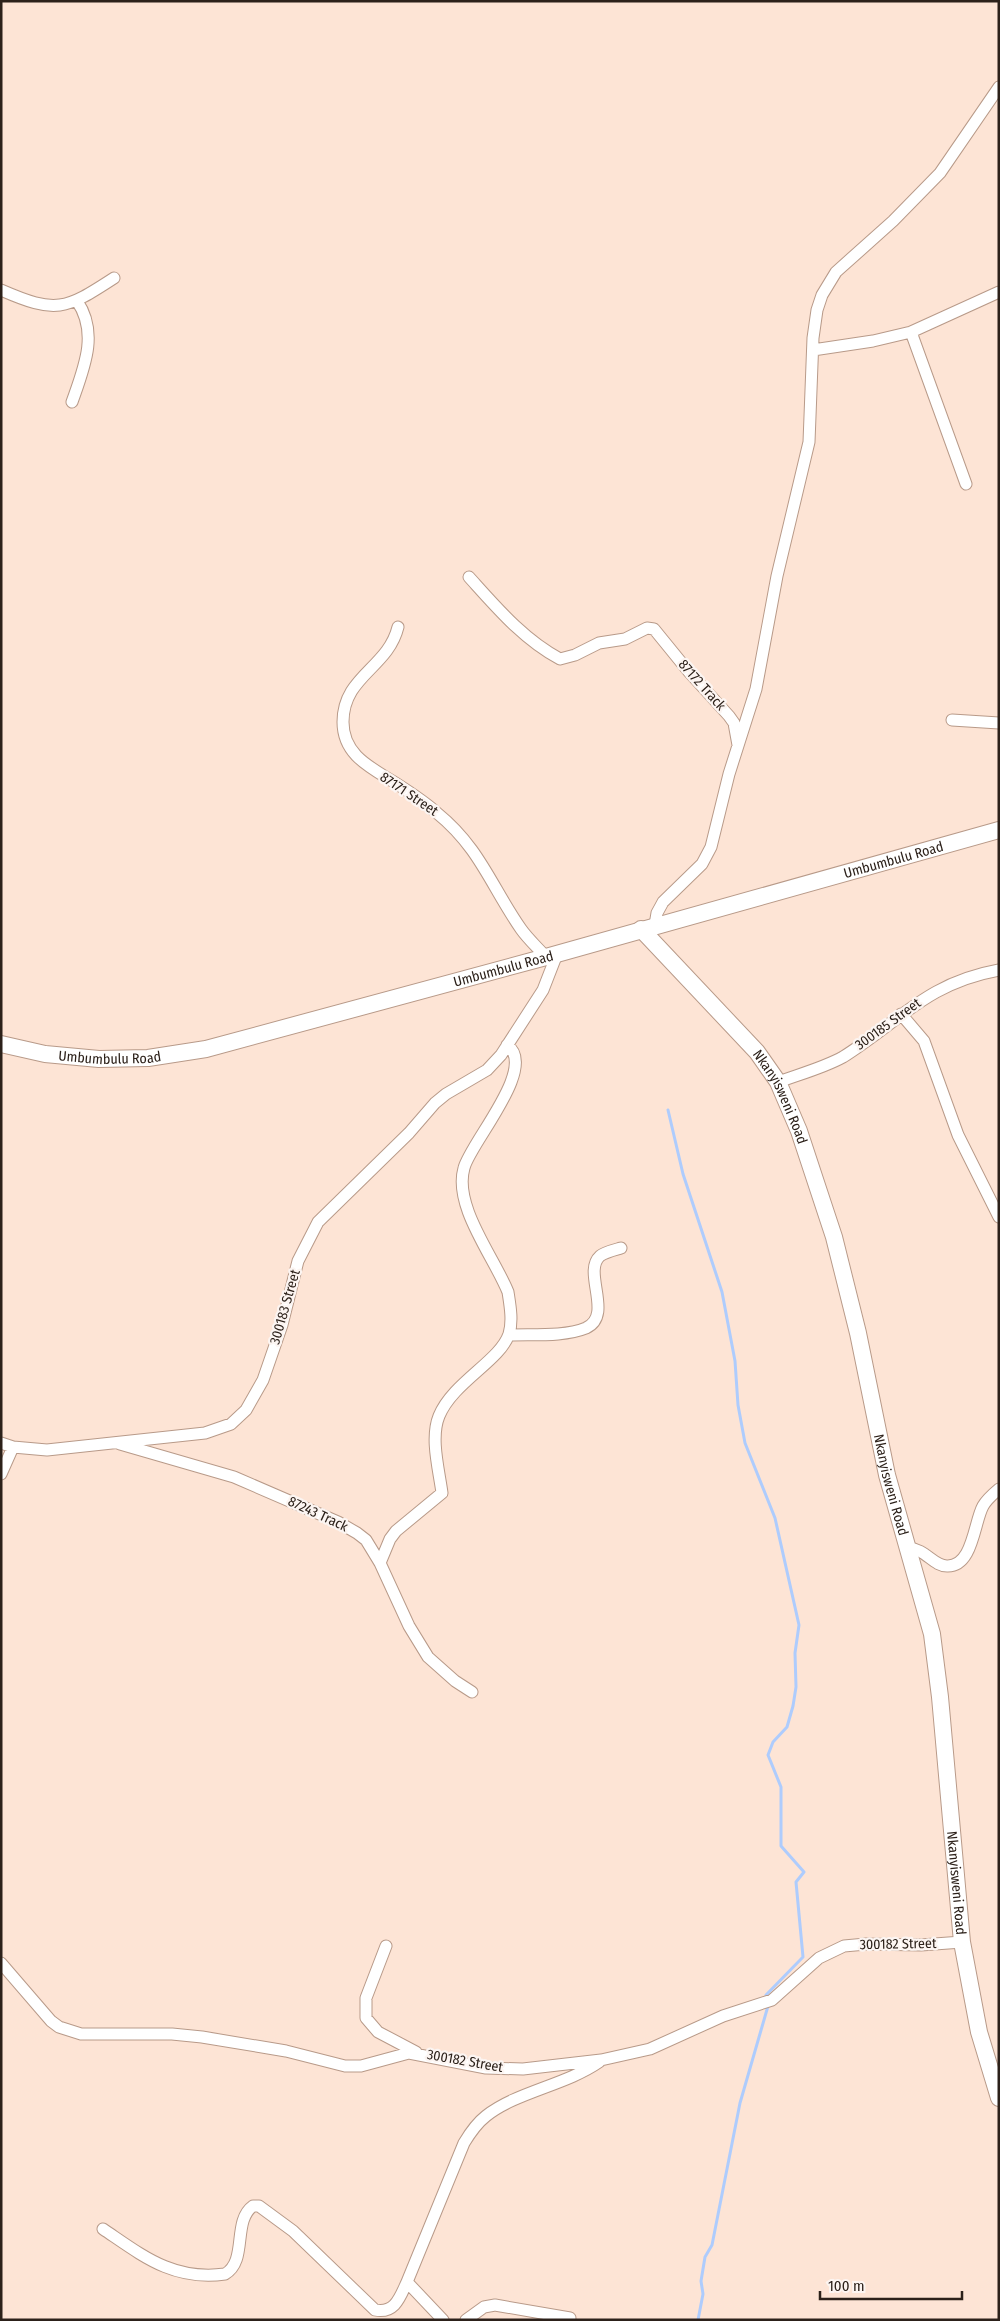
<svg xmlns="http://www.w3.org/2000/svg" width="1000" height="2321" viewBox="0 0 1000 2321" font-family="'Fira Sans Condensed',sans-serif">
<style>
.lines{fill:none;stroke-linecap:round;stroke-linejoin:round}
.stream{stroke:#aeccfd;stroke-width:3}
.street-casing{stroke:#b89a89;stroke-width:13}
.secondary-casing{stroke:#b89a89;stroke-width:18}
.street{stroke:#fff;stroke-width:11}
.secondary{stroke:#fff;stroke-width:16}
.labels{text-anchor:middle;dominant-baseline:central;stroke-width:4.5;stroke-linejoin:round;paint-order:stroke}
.street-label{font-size:14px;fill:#2c211a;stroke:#fcf5f2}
</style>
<rect width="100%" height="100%" fill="#fde4d5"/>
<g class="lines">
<path class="stream" d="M668,1110L683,1174L722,1292L735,1361L738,1405L745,1443L775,1518L799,1625L795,1653L796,1687L793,1706L787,1727L773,1742L768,1755L781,1787V1846L804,1872L796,1882L803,1957L766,1995V1998
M698,2320L703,2294L701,2281L705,2257L712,2245L740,2103L768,2006"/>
<defs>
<path id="street" d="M1,290C56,314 65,310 114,278
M911,332L966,484
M813,350L873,341L911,332L999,292
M72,402C84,368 99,333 77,301
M469,577C497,608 524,640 560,659L575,655L599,643L625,639L647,628L654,629L689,672L729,716L734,723L738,745
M398,627C388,668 343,676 343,722C343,756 372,768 397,784C411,793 425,802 437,813C480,848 491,886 521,929C528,939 538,948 546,957
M952,720L999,723
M655,925L657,913L663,902L702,864L711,847L729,774L756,689L777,576L809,442L813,338L817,310L822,295L836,272L893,221L940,173L999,87
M901,1014L924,1041L958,1135L999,1217
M778,1082C800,1074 823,1068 843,1057C900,1021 927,983 999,970
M509,1335C532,1334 564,1337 586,1328C614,1315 582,1272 600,1256C605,1252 614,1250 621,1248
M1,1443L13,1447L47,1450L205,1433L231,1424L246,1410L263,1380L282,1325L298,1261L318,1222L409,1133L435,1103L446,1094L487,1070L501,1055L543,990L557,954
M120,1444L234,1477L338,1522L357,1533L366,1540L380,1563L409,1626L428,1657L455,1681L472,1692
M1,1474L13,1447
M908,1548C926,1549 933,1566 947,1566C973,1567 974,1522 983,1506C987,1499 993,1494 999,1489
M380,1563L390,1539L396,1531L442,1493C439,1470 430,1438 439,1416C453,1382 500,1361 509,1334C513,1321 510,1305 508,1292C494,1257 453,1206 464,1168C470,1143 539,1067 507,1045
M386,1946L366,1998V2018L378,2032L416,2052
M1,1963L51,2021L59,2027L81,2034H172L202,2037L286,2051L345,2066H361L409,2053L486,2068L523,2069L601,2060L650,2049L723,2016L772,2000L819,1958L844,1946L866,1944L921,1945L962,1942
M103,2229C143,2256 173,2281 225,2274C248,2261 232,2221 253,2206H259L293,2231L375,2310C395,2314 400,2297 407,2282
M443,2320L407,2282L464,2143C470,2133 477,2123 486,2116C516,2092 566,2085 599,2062
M466,2320L484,2307L495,2305L570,2318"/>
<g id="secondary">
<path id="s1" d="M641,929L757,1052L778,1082L799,1131L834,1237L858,1333L887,1475L932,1634L940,1697L962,1942L979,2032L999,2098"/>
<path id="s2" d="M1,1044L45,1054L99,1059L148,1058L206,1049L546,957L999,830"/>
</g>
</defs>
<use href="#street" class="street-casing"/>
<use href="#secondary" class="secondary-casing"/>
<use href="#street" class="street"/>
<use href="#secondary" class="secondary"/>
</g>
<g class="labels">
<g class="street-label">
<text transform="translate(702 685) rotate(48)">87172 Track</text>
<text transform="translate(409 794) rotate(34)">87171 Street</text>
<text stroke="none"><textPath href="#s2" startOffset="920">Umbumbulu Road</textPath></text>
<text stroke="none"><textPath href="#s2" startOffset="515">Umbumbulu Road</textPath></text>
<text transform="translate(888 1024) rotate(-36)">300185 Street</text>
<text stroke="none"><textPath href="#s2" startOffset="110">Umbumbulu Road</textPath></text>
<text stroke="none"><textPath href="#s1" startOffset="220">Nkanyisweni Road</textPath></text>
<text transform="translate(285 1307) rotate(-74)">300183 Street</text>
<text stroke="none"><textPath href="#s1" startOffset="625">Nkanyisweni Road</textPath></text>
<text transform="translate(318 1514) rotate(25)">87243 Track</text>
<text stroke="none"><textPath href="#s1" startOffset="1030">Nkanyisweni Road</textPath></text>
<text transform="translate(898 1944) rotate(-1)">300182 Street</text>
<text transform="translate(465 2061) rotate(10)">300182 Street</text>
</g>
</g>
<rect width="1000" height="2321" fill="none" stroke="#2c211a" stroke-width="5"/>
<path d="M820 2291v8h142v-8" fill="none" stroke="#2c211a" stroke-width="2.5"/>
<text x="828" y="2291" font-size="15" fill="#2c211a" stroke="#fcf5f2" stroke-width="4" paint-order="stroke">100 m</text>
</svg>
